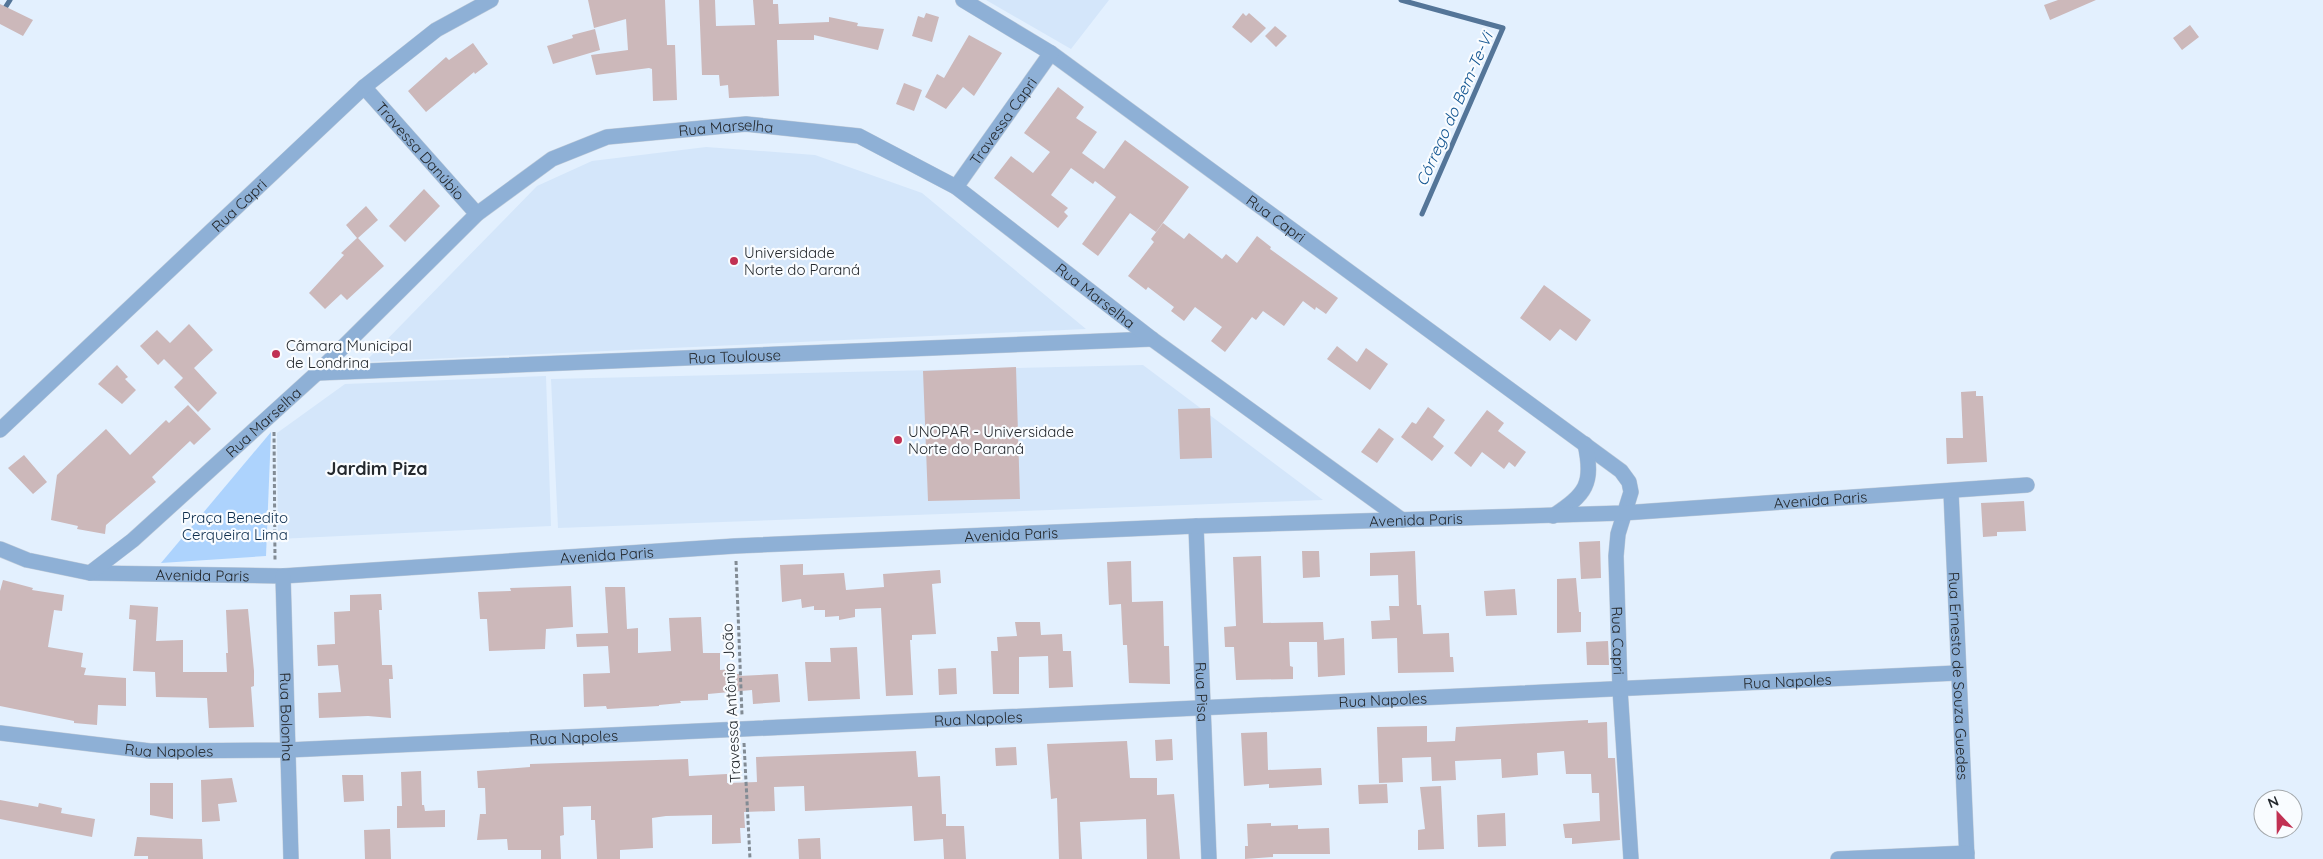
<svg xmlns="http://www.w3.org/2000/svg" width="2323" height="859" viewBox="0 0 2323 859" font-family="Quicksand,sans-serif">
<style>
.built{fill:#d4e6fa}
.green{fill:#add3fd}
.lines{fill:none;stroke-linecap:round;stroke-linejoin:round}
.stream{stroke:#547598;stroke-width:5}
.building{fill:#ccb8ba}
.minor-casing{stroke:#c1ccd9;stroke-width:16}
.path{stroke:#828b94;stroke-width:3;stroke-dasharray:4 2.5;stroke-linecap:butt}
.minor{stroke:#8eb0d6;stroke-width:15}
.poi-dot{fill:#c13153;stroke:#f9fcff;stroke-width:2}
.labels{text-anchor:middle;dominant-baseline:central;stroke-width:4.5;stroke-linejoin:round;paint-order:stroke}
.street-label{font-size:15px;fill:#24292e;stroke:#f9fcff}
.poi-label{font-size:15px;fill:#24292e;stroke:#f9fcff;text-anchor:start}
.park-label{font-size:15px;fill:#0b2c4c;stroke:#f9fcff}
.water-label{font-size:16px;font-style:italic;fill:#115490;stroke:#f9fcff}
.quarter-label{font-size:18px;font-weight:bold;fill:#24292e;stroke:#f9fcff}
</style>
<rect width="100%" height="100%" fill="#e3f0fe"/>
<path class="built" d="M986,0H1109L1071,49Z
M706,147L815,155L922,193L1086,329L365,362L537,186L592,161Z
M1143,365L1323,500L558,528L551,379Z
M546,376L551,526L278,539L277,433L345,384Z"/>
<path class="green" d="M271,432L266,556L161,563Z"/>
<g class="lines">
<path class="stream" d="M1401,0L1503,28L1422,214
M0,16L10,0"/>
</g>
<path class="building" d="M588,0H665L667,45H675L677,100L653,101L652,69L649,68L596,75L591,55L628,50L626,19L594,28Z
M699,0H715L716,26L755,25L753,0H773V4H778L779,24L829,22V17L858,23L857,26L884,29L878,50L814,35V40H777L779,96L729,98L728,85L720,86L719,75H702Z
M2058,0H2096L2050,20L2044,5Z
M0,4L33,20L23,36L0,24Z
M926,13L939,17L932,42L912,36L918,16L924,18Z
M1243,13L1246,16L1249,13L1266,28L1251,43L1232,27Z
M2190,25L2199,37L2182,50L2173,38Z
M1275,26L1287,36L1276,47L1265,36Z
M595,29L600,50L553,64L547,46L573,38L572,35Z
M969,35L1002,53L974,96L963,87L946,109L925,97L937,74L944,78Z
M473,43L488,64L475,74L474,72L426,112L408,91L446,57L449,60Z
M904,83L922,90L914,111L896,104Z
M1058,87L1084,107L1076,118L1097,132L1082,153L1104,169L1125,140L1189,187L1156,232L1130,213L1098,256L1082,244L1116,197L1095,181L1093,184L1071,168L1051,195L1068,208L1064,212L1068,216L1058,228L994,178L1011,156L1033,173L1050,152L1024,133Z
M424,189L440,206L405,242L389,226Z
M366,206L378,220L358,238L384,266L347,300L341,294L325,309L309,293L344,255L341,253L357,238L346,225Z
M1163,223L1184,239L1189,233L1222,259L1226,254L1237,263L1257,236L1271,247L1270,249L1338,298L1326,314L1316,307L1315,310L1303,301L1284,326L1263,311L1256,320L1252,317L1225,352L1211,341L1222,327L1195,307L1184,321L1171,311L1174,307L1148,287L1146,290L1128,276L1154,242L1151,239Z
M1544,285L1591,320L1576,341L1560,329L1550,341L1520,318Z
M189,324L213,350L194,368L217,393L198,412L174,387L183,378L164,359L158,365L140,346L157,330L170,343Z
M1337,346L1357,362L1366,348L1388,364L1370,390L1327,359Z
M117,365L128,377L125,379L136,390L122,404L98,384Z
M1016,367L1020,499L928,501L923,371Z
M1976,391V396H1983L1987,462L1947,464L1946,438H1963L1961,392Z
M188,405L211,429L194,445L190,441L152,477L156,482L106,525L105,534L77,529L78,526L51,520L57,475L106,429L130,455L166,420L169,423Z
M1428,407L1445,420L1433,437L1444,446L1432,461L1401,437L1412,422L1416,424Z
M1210,408L1212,458L1180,459L1178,409Z
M1487,410L1504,423L1498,431L1526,452L1515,467L1509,462L1504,469L1482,452L1471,467L1454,453Z
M1379,428L1394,439L1377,463L1361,452Z
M24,455L47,482L33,494L8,468Z
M2024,501L2026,531L1997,532V536L1983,537L1981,503Z
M1600,541L1601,578L1581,579L1579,542Z
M1302,551H1319L1320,577L1303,578Z
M1415,551L1417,605H1421L1423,634L1449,633L1450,657H1453L1454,672L1398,673L1397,638L1372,639L1371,621L1390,620L1389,606H1399L1398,575L1370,576V553Z
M1261,556L1263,623L1323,622L1324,640L1344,638L1345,675L1318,677L1317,642H1289L1290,666L1293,667V679L1236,680L1234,647H1225L1224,627L1236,626L1233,557Z
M1131,561L1132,602L1163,601L1164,646H1169L1170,684L1129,683L1127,645H1123L1121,604L1109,605L1107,562Z
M803,564V575L844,573L846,590L884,587L883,574L940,570L941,583L932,584L936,634L912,635V640H910L913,695L886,696L881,608L855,609V617L839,620V616L825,617V610H814V606L802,608L801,599L782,602L780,565Z
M1576,578L1579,612H1581V632L1557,633V579Z
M3,580L33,588L32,590L64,595L62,611L54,610L48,647L83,653L81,667L86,668L84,675L126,678V706L98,705L97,725L74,723V721L0,706V591Z
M571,586L573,627L546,629L545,649L489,651L487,619H480L478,592L511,591L510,588Z
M605,587H625L627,629L638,628V653L671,651L669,618L701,617L703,653H720V670L732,669V674H739V676L778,674L780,702L753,704L752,690L708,694V700L680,701L681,703L659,705V706L607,709L606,706L584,707L583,674L610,673L608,646L577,647L576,634L608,633Z
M1515,589L1517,615L1486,616L1484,591Z
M381,594L382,610H379L382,665H392L393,679H389L391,718L368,716L319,718L318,693L341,692L338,665L318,666L317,645L335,644L334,612L350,611V595Z
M130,605L158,607L156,641L183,640V672H227L226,653H228L226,610L248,609L254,671V686L251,687L254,727L209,728L207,698L156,697L155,672L133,671L136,620L129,619Z
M1015,622H1040L1041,635L1062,634L1063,651H1071L1073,687L1049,688L1048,656L1019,657V694H993L991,651H998L997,637L1017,636Z
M1608,641L1609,665H1587L1586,642Z
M857,647L860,699L808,701L805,662H831L830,648Z
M956,668L957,694L939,695L938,669Z
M1588,720V723L1607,722L1608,758H1615L1620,840L1572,844V838H1565L1563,824L1600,821L1599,793H1592L1591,774H1566L1564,751L1537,753L1538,775L1502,778L1501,759L1455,761L1456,780L1432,781L1431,757L1402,758L1403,782L1379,783L1377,727L1427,726V742L1455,741L1456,727Z
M1267,732L1268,770L1321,768L1322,785L1269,788V784L1244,786L1241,733Z
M1172,739L1173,760L1156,761L1155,740Z
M1127,741L1130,778H1157V795L1174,794L1180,859H1147L1146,819L1080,822L1082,859H1059L1057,798L1051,799L1047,744Z
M1016,747L1017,765L996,766L995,748Z
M916,751L918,777L940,776L942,814H946V826H964L966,859H944L943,839L914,841L912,806L805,811L804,786L774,787L775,811L744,812L745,828H740L741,843L712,844V815L666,816L652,818L653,848L620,850V859H597L595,820H591V806L563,807L564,835L560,836L561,859H541V850H508L507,839L477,840L480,814H486L485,788H478L477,771L530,767V764L688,759L689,776L727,774V783L757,782L756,757Z
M421,771L422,805H424L425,811L445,810V827L397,828V806H402L401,772Z
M342,775H363L364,801L344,802Z
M232,778L237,802L218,804L220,821L202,822L201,780Z
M150,783H173V819L150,815Z
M1387,784L1388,803L1359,804L1358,785Z
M1441,786L1444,849L1418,850V830L1425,829L1420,787Z
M0,800L38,807L39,803L62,808L61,813L95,819L92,837L0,819Z
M1505,813L1506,846L1478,847L1477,815Z
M1271,823V826L1298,825V829L1329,828L1330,854H1273V857L1245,859V846H1248L1247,824Z
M390,829L391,859H365L364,830Z
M137,837L202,839L203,859H148V856H134Z
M820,838L821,859H799L798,839Z"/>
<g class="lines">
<defs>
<g id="minor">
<path id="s1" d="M963,0L1051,53L1621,471L1629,482L1631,492L1618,534L1616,556L1620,689L1631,859"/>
<path id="s2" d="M364,87L477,214"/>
<path id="s3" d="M956,187L1051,53"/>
<path id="s4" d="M317,373L1152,339"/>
<path id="s5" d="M0,430L364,87L436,30L491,0"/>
<path id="s6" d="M1951,492L1967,859"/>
<path d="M1553,516C1586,494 1594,484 1585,444"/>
<path id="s7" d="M1196,526L1209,859"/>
<path id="s8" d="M0,549L27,560L90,573L283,576L735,546L1196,526L1623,513L2027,485"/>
<path id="s9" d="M90,573L133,540L317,373L477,214L552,159L607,137L746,124L859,136L956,187L1152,339L1402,520"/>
<path id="s10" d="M283,576L291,859"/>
<path id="s11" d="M0,733L150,751L288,750L1957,673"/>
<path d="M1838,859L1967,853"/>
</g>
</defs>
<use href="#minor" class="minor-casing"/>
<path class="path" d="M274,432L275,561
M736,561L742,715
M744,743L750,859"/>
<use href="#minor" class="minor"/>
</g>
<g class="poi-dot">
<circle cx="734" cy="261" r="5"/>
<circle cx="276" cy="354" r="5"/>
<circle cx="898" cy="440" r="5"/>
</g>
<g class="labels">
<g class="street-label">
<text stroke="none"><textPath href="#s3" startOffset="81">Travessa Capri</textPath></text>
<text stroke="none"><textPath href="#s9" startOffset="800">Rua Marselha</textPath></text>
<text stroke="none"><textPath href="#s2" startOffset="85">Travessa Danúbio</textPath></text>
<text stroke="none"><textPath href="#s5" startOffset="328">Rua Capri</textPath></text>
<text stroke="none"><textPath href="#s1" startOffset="382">Rua Capri</textPath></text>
<text stroke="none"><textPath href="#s9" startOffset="1220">Rua Marselha</textPath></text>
<text stroke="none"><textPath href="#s4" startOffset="418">Rua Toulouse</textPath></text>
<text stroke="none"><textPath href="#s9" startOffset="230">Rua Marselha</textPath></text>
<text stroke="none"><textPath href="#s8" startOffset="1826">Avenida Paris</textPath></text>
<text stroke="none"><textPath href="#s8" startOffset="1421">Avenida Paris</textPath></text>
<text stroke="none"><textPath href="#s8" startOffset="1016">Avenida Paris</textPath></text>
<text stroke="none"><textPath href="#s8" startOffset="611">Avenida Paris</textPath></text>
<text stroke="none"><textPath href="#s8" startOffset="206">Avenida Paris</textPath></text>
<text stroke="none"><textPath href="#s1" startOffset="984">Rua Capri</textPath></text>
<text stroke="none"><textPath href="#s6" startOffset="184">Rua Ernesto de Souza Guedes</textPath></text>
<text stroke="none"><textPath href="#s11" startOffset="1790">Rua Napoles</textPath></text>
<text stroke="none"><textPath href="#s7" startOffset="166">Rua Pisa</textPath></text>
<text stroke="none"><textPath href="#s11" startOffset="1385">Rua Napoles</textPath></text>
<text transform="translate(731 703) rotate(-93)">Travessa Antônio João</text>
<text stroke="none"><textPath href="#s10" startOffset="141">Rua Bolonha</textPath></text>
<text stroke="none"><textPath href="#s11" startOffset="980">Rua Napoles</textPath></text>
<text stroke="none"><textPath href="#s11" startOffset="575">Rua Napoles</textPath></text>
<text stroke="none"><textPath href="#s11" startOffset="170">Rua Napoles</textPath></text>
</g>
<g class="poi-label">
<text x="744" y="252">Universidade<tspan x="744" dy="17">Norte do Paraná</tspan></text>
<text x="286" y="345">Câmara Municipal<tspan x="286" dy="17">de Londrina</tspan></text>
<text x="908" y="431">UNOPAR - Universidade<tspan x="908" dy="17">Norte do Paraná</tspan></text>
</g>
<g class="park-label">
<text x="235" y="517">Praça Benedito<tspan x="235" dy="17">Cerqueira Lima</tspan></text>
</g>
<g class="water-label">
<text transform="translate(1454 109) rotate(-66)">Córrego do Bem-Te-Vi</text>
</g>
<g class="quarter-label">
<text x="377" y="468">Jardim Piza</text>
</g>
</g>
<g transform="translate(2278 814) rotate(338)"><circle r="24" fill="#f9fcff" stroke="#a4a8ab"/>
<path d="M0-4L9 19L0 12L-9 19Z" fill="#c13153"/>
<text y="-8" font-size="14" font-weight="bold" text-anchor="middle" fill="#24292e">N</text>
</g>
</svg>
